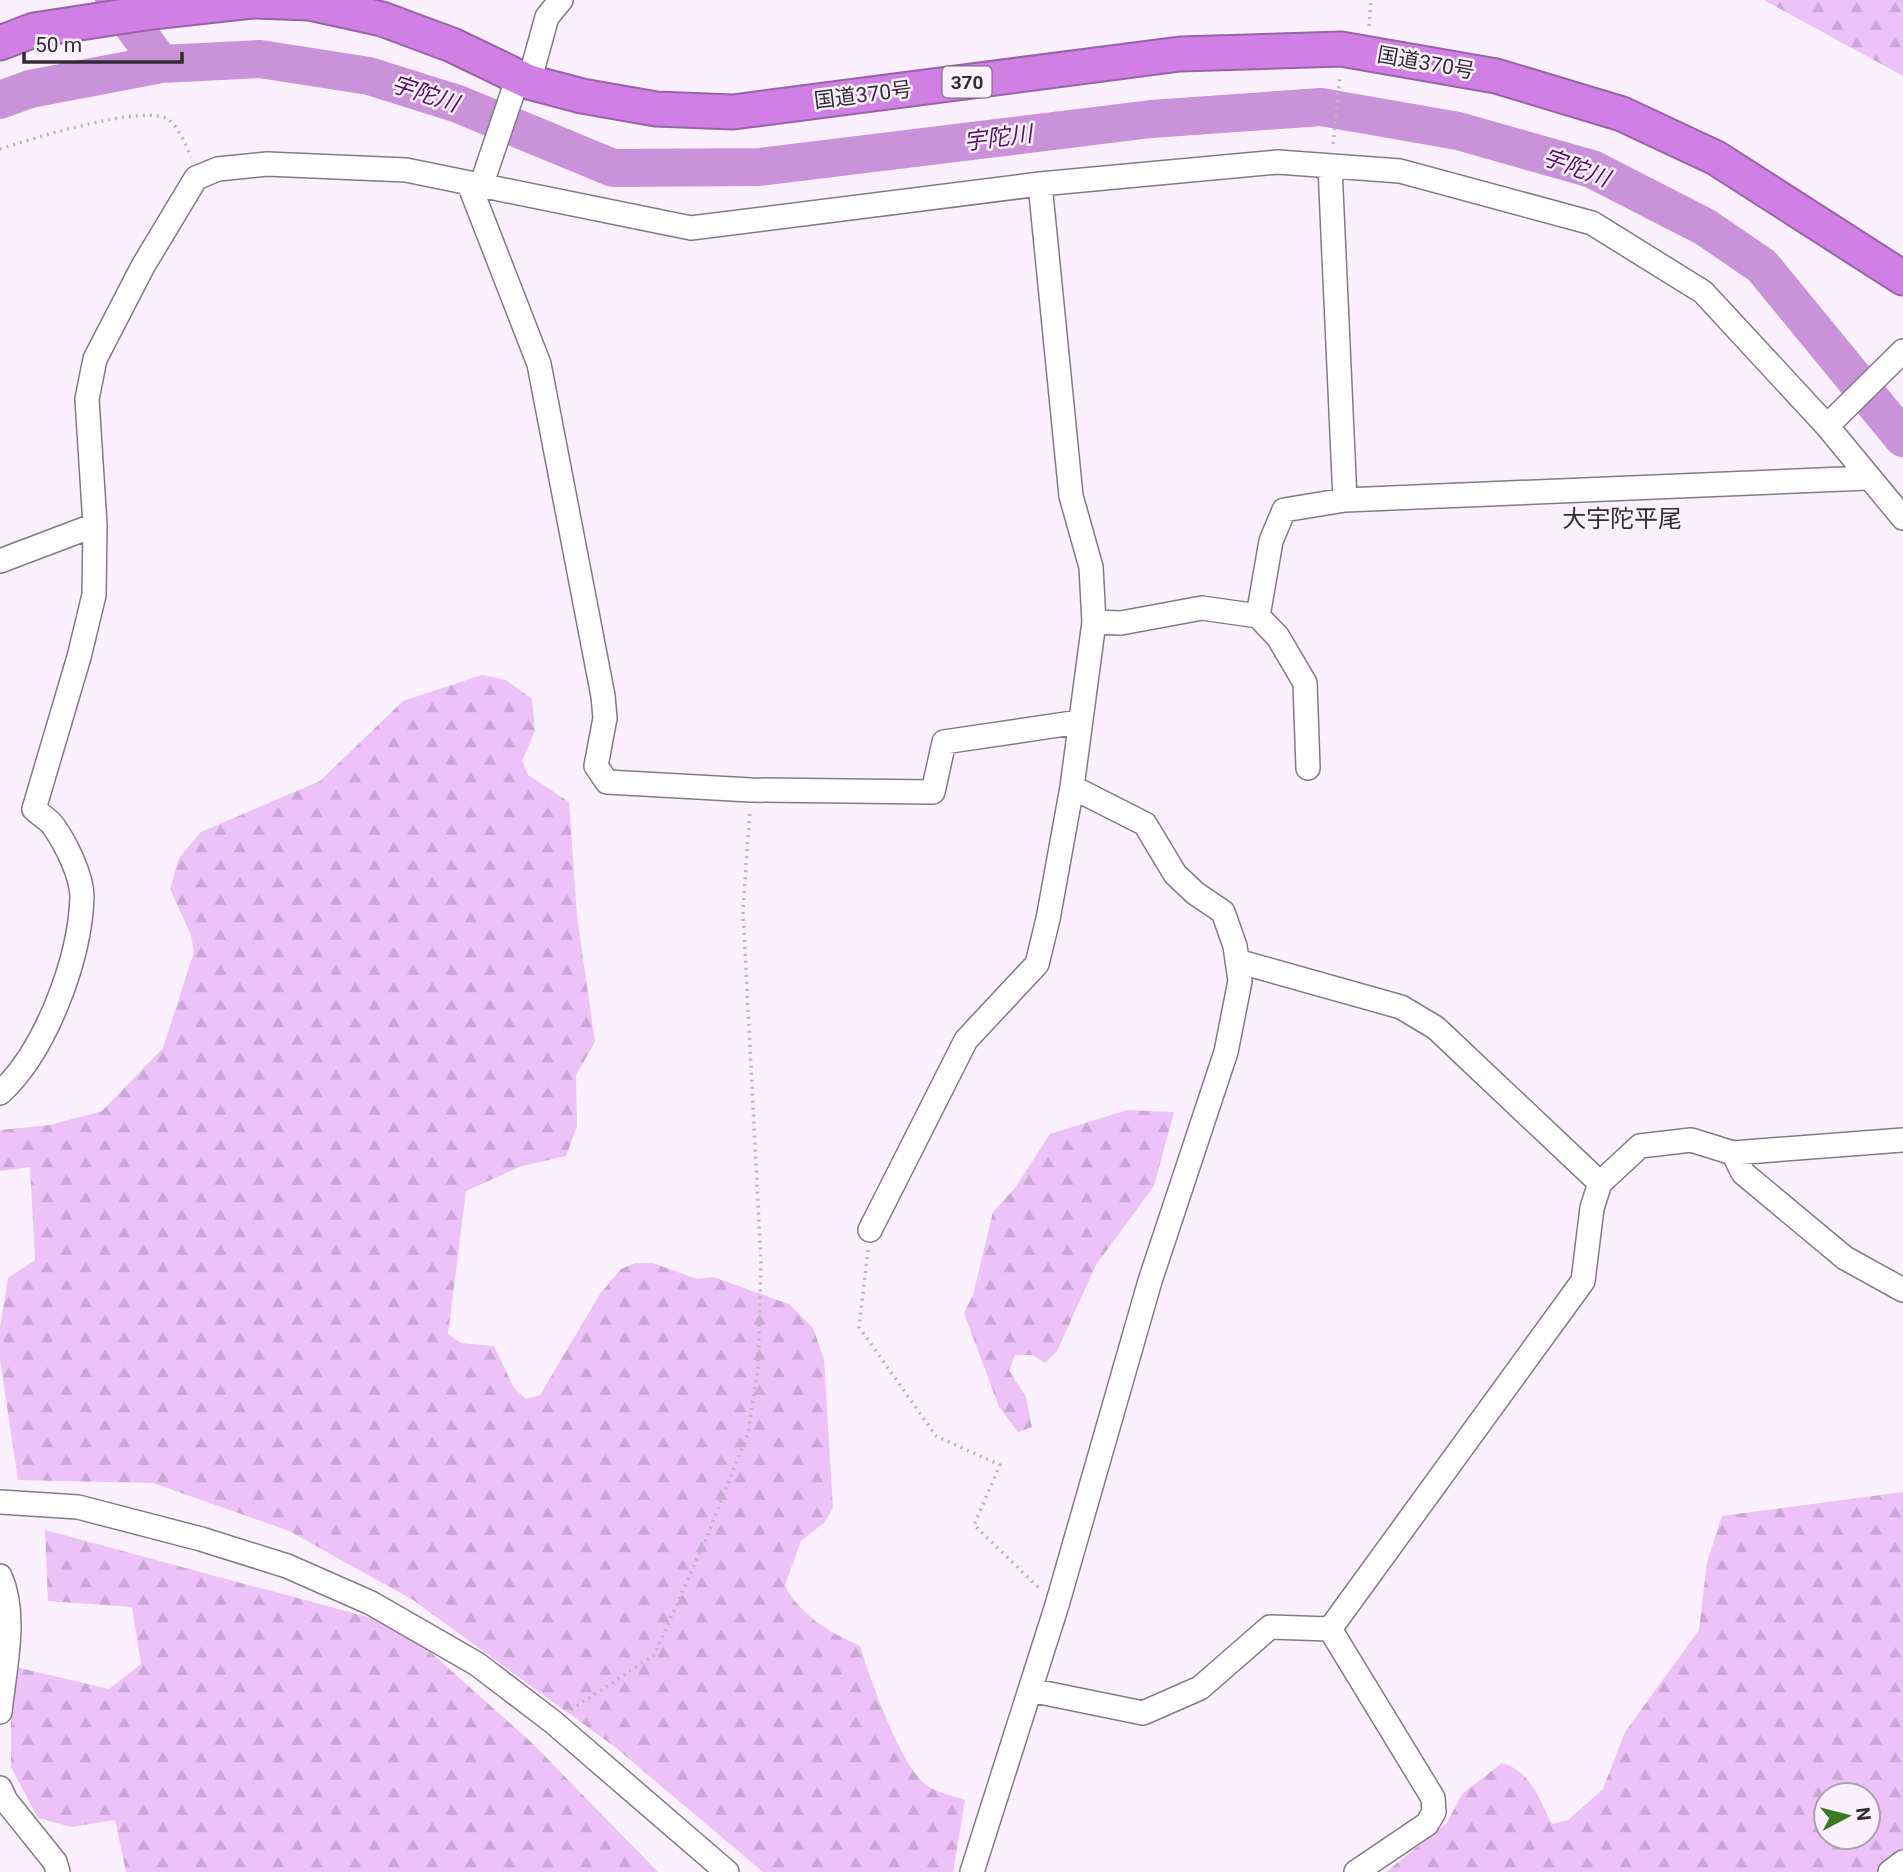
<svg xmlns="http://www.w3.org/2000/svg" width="1903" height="1872" viewBox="0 0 1903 1872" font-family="Roboto,'Noto Sans JP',sans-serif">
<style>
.forest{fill:url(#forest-firs);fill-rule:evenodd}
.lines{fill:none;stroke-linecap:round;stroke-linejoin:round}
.river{stroke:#ca92d9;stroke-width:38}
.minor-casing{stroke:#847987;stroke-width:26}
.highway-casing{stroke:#9863a7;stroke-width:37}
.path{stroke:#bcb4bf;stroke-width:3.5;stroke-dasharray:2 5;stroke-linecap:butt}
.minor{stroke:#fff;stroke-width:23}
.highway{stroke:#d080e5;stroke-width:33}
.labels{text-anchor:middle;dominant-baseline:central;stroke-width:5;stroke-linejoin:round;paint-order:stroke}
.shield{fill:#fbf1fe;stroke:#6e6870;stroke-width:2}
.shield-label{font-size:19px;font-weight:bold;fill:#312d33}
.street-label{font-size:21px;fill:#312d33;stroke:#fbf1fe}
.water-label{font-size:23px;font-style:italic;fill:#561067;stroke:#fbf1fe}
.quarter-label{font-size:24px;fill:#312d33;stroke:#fbf1fe}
</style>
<defs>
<pattern id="forest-firs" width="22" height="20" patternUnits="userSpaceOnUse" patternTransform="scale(1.75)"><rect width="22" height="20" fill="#ecc2f8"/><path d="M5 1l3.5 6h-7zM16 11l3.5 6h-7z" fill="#cba7d5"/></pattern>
</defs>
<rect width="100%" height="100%" fill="#fbf1fe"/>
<path class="forest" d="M1764,0H1903V76Z
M482,675L506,680L532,699L535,731L522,761L528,775L569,802L577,916L595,1042L576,1075L577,1126L566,1156L522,1166L466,1191L448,1334L461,1343L494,1346L514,1388L526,1399L540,1395L600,1294L621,1269L635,1263H653L697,1279L713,1277L789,1304L813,1328L824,1359L833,1508L825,1522L801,1541L785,1585C799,1615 831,1633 860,1646C870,1678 901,1770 929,1787C939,1793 954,1796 965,1800L953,1872H763L615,1747L413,1600L289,1531L153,1483L18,1480L0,1359V1327L8,1278L35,1260L30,1167L0,1171V1130L50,1125L102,1111L163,1048L194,952L191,935L170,889L179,858L201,832L320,781L403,701Z
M1127,1110L1174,1112L1154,1186L1096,1265L1057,1351L1045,1363L1032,1355H1015L1009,1370L1026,1397L1032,1427L1018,1432L999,1407L964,1313L973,1295L993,1212L1015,1188L1050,1134Z
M1903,1492V1872H1386L1447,1823L1462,1794L1502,1763C1531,1771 1539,1799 1552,1824L1568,1820L1603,1789L1625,1732L1699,1630L1707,1562L1722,1516ZM1826,1795H1868V1837H1826Z
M45,1530L401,1626L531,1742L658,1872H126L115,1820L72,1827L38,1818L11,1767V1666L109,1689L141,1664L132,1607L48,1601Z"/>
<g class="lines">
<path class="river" d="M114,0L161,64
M0,100L30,89L161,64L260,59L369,76L458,104L613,168L760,167L1151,119L1321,107L1458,131L1592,169L1705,227L1762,266L1903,438"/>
<defs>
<path id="minor" d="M529,82L547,17L561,0
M1330,167L1345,500
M469,184L539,364L603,696L605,718L596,766L607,782L751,790L933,792L944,742L1079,722
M481,186L518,77
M1827,426L1903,351
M0,561L95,525
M1258,616L1278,637L1305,683L1308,768
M1094,622L1121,623L1202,608L1258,616L1271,541L1284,510L1345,500L1867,478
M1237,961L1401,1007L1436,1028L1600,1183
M0,1093C46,1051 80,959 82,897C82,876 66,844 54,827C50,820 40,815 34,809L79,657L94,595L95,525L87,399L95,359L143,266L196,178L218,169L267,164L406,170L691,228L1040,184L1278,162L1400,171L1592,223L1703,292L1827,426L1903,518
M1733,1153L1743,1173L1845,1258L1903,1290
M870,1230L966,1040L1037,964L1048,919L1072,787L1094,622L1091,567L1071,496L1040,184
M0,1502L78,1507L201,1539L287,1566L371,1603L477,1664L553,1722L727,1872
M0,1576C18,1615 4,1671 0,1712
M1330,1629L1583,1281L1592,1208L1600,1183L1640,1146L1691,1140L1733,1153L1903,1140
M1330,1629L1433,1798L1434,1812L1427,1824L1356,1872
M1030,1690L1143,1713L1200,1688L1270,1627L1330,1629
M0,1788L6,1801L55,1862L58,1872
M972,1872L1057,1605L1150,1281L1226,1052L1240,981L1235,946L1223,912L1195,893L1175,874L1145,824L1072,787
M1890,1872L1903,1862"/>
<path id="highway" d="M0,43L34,30L152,12L252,1L309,3L382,19L452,45L529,82L582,96L656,109L733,112L1180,54L1341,49L1496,76L1622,114L1716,158L1903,278"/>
</defs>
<use href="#minor" class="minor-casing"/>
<use href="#highway" class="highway-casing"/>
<path class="path" d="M1369,26L1371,0
M1333,144L1340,75
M0,149C28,140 148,102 169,120C179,128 186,145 191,157
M868,1250L859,1327L936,1436L1000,1465L974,1525L1041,1590
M571,1710L654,1655L706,1539L748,1433L758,1368L761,1262L743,910L750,810"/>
<use href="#minor" class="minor"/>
<use href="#highway" class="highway"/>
</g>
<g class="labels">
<rect class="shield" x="942.5" y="66.5" width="49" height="31" rx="5"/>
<g class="shield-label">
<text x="967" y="82">370</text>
</g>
<g class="street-label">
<text transform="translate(1426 63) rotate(10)">国道370号</text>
<text transform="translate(863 95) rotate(-7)">国道370号</text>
</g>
<g class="water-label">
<text transform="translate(425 94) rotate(18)">宇陀川</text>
<text transform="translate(998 138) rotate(-7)">宇陀川</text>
<text transform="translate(1576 168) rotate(20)">宇陀川</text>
</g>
<g class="quarter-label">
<text x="1622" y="519">大宇陀平尾</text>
</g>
</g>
<g transform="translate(1847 1816) rotate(83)"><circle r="33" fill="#fbf1fe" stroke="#aaa3ad" stroke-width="2"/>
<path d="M0-5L12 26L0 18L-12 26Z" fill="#387c1f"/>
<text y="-10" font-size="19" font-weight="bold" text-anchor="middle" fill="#312d33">N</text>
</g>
<path d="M24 52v10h158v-10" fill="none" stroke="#312d33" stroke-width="3.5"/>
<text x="35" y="52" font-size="21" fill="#312d33" stroke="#fbf1fe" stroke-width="5" paint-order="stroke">50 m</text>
</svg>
